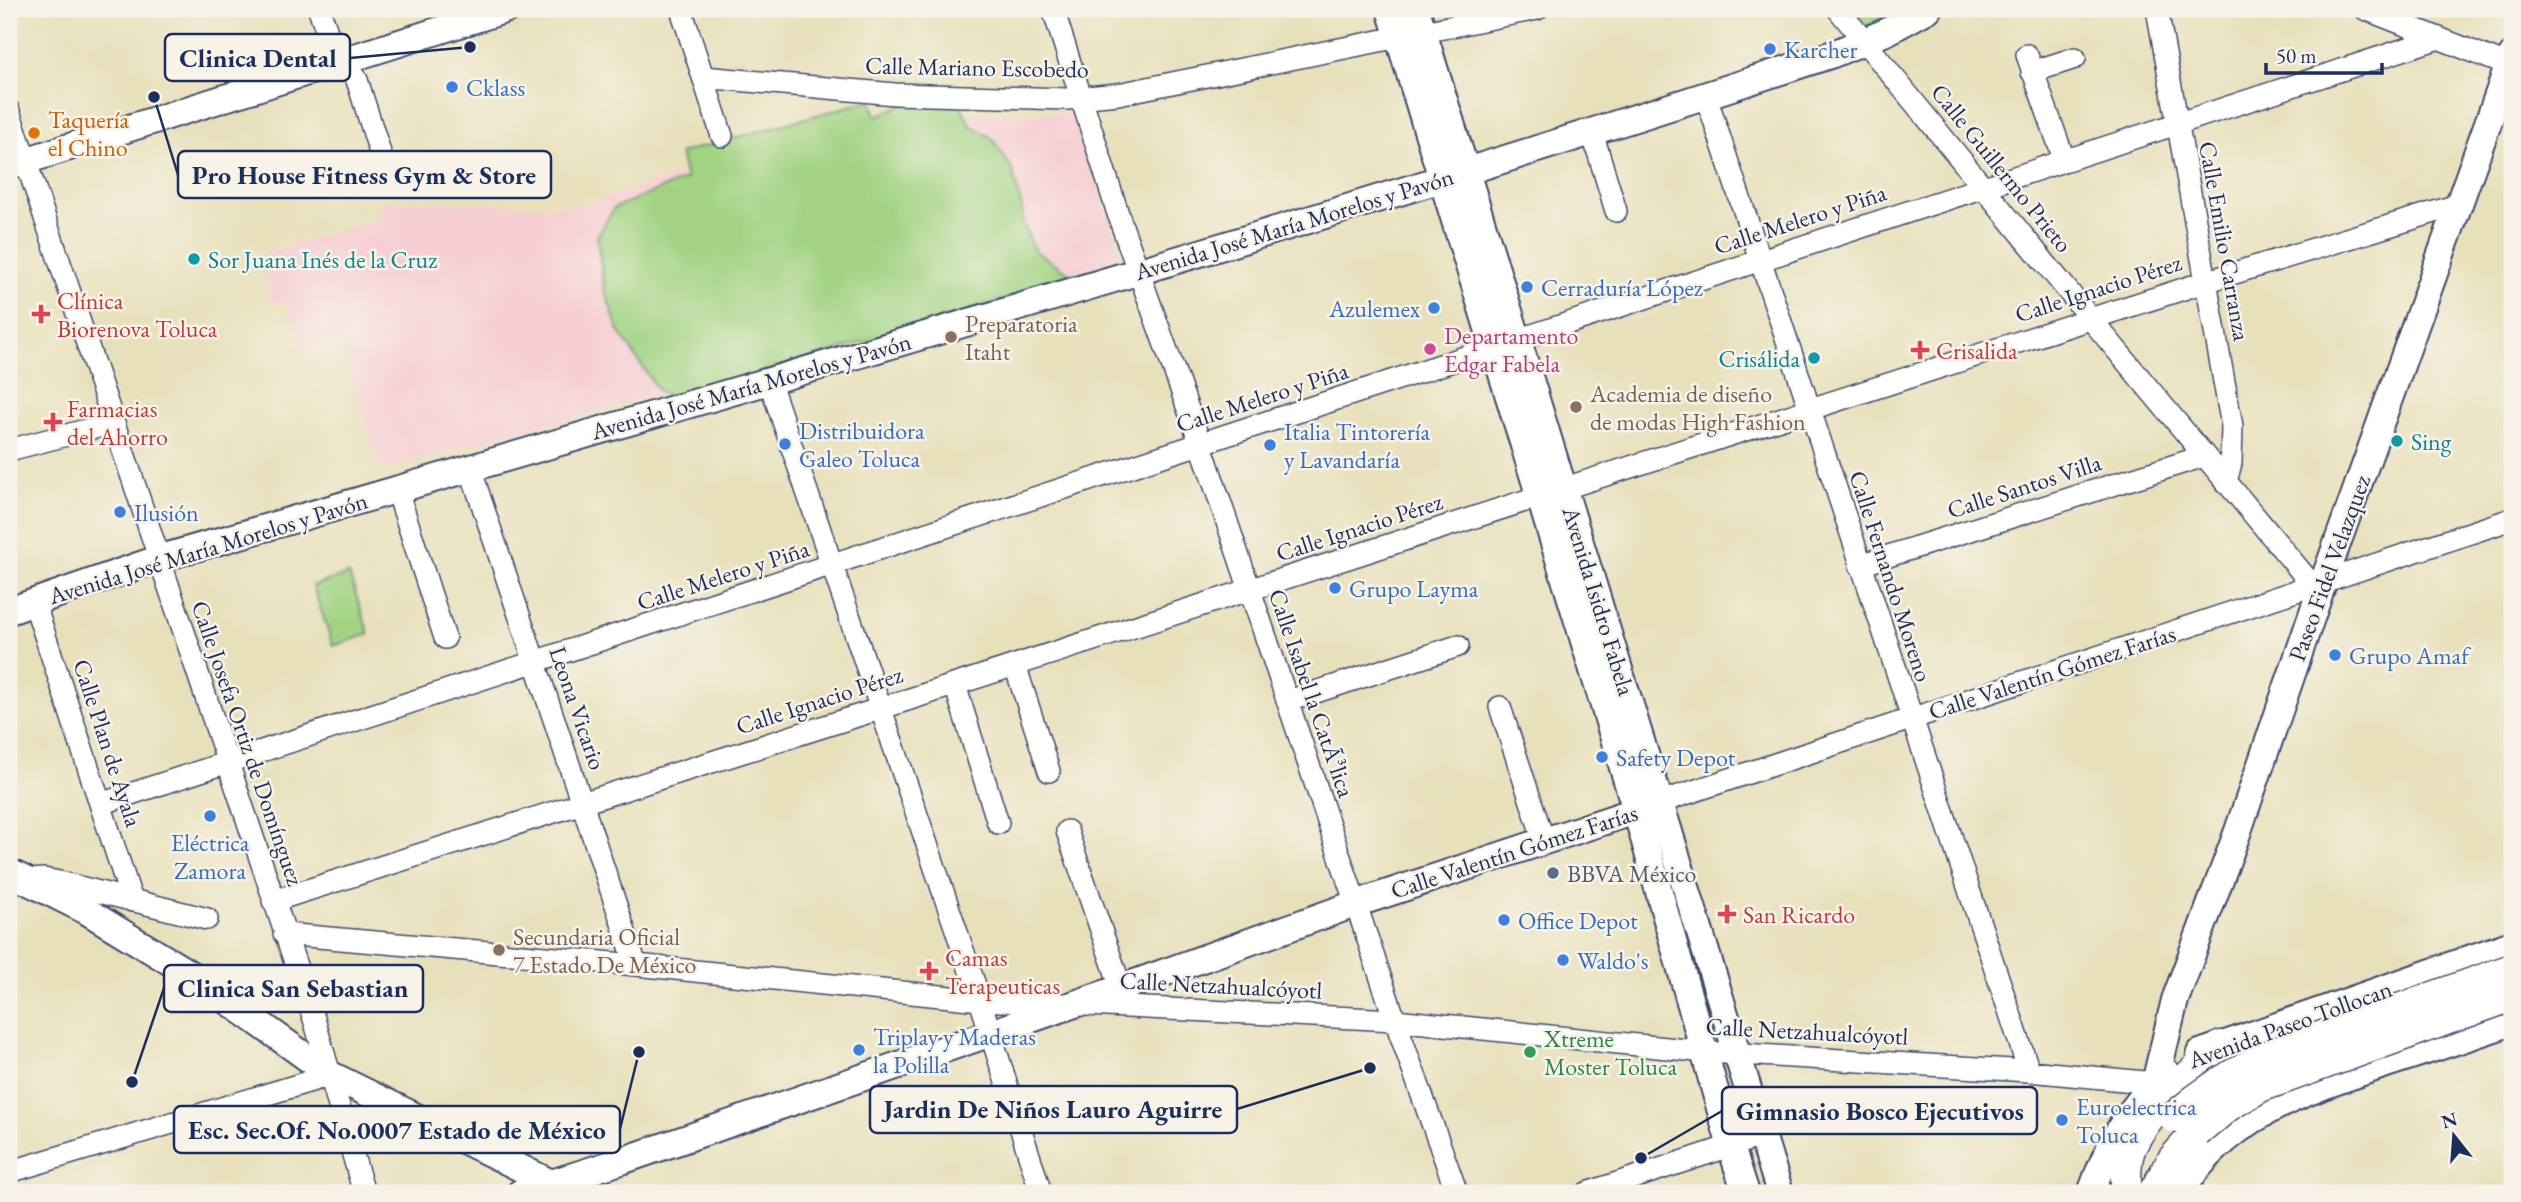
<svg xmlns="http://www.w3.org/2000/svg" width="2521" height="1202" viewBox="0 0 2521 1202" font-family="'EB Garamond',serif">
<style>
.built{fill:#f7cfd3}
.green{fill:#a1d382;stroke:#5e8170;stroke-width:2}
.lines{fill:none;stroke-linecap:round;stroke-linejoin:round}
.minor-casing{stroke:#3a4a6c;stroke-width:24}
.major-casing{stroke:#3a4a6c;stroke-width:30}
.highway-casing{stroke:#3a4a6c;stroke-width:33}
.minor{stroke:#fff;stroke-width:21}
.major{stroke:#fff;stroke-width:26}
.highway{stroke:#fff;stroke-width:30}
.highway-bridge-casing{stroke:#3a4a6c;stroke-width:33;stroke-linecap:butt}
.highway-bridge{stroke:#fff;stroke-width:30}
.shop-dot{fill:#3f7fe0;stroke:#f7f3e8;stroke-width:2.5}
.food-dot{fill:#e8710a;stroke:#f7f3e8;stroke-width:2.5}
.culture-dot{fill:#0f9aa8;stroke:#f7f3e8;stroke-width:2.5}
.health-dot{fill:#e0444e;stroke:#f7f3e8;stroke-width:2.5}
.education-dot{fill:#8d6e63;stroke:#f7f3e8;stroke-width:2.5}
.hotel-dot{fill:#d1479c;stroke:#f7f3e8;stroke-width:2.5}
.service-dot{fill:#5c6f8a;stroke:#f7f3e8;stroke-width:2.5}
.leisure-dot{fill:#2e9e5b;stroke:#f7f3e8;stroke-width:2.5}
.labels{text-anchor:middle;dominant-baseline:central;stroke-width:5;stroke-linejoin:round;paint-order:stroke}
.shop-label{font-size:24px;fill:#366cbe;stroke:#f7f3e8;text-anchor:start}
.street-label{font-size:24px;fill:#1b2f5e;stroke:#f7f3e8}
.food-label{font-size:24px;fill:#c56008;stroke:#f7f3e8;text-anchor:start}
.culture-label{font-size:24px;fill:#0d838f;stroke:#f7f3e8;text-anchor:start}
.health-label{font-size:24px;fill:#be3a42;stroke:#f7f3e8;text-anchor:start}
.education-label{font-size:24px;fill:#785e54;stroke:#f7f3e8;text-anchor:start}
.hotel-label{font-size:24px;fill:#b23c85;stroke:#f7f3e8;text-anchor:start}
.service-label{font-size:24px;fill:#4e5e75;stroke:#f7f3e8;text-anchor:start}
.leisure-label{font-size:24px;fill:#27864d;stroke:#f7f3e8;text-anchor:start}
.leader{fill:none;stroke:#1b2f5e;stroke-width:2.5}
.callout-dot{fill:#1b2f5e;stroke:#f7f3e8;stroke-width:2.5}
.callout{fill:#f7f3e8;stroke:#1b2f5e;stroke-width:2.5}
.callout-label{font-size:26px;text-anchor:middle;font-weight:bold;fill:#1b2f5e}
</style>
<rect width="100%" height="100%" fill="#f7f3e8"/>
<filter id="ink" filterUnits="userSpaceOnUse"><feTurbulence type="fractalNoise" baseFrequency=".0143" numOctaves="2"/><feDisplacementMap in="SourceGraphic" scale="14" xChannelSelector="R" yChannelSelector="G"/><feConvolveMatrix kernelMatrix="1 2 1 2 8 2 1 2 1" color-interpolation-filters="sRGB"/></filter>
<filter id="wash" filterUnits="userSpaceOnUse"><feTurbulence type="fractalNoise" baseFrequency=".00686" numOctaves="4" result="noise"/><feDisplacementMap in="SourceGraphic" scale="28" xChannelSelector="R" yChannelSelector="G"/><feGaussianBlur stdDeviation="1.57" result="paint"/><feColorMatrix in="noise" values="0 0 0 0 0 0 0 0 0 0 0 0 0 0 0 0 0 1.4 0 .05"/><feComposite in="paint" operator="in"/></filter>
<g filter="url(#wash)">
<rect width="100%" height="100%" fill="#e8e0bb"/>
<path class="built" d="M1076,113L1124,269L381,470L339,338L302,349L287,302L273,306L259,256L383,217L379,202L578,206L875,114Z"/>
<path class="green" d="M1849,9H1899L1866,27Z
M916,99L959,102L970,125L992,138L1012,169L1022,208L1023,223L1034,250L1077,278L671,400L657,389L619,331L604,288L597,237L614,208L686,179L680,153L871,100L876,116Z
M349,574L369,634L333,646L313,586Z"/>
</g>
<g filter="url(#ink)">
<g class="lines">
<defs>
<path id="minor" d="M319,9L332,46L346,61L357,80L390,184
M681,9L722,136
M1053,9L1121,223L1201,445L1395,1020L1457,1193
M1838,9L2090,318L2313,586
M2157,9L2232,426L2231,463L2226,482
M2365,9L2512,67
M2027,55L2064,159
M2032,72L2075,58
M703,77L895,94L1067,99L1118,94L1537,9
M1706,96L2029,1071
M9,111L314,1019L364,1193
M1592,132L1616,211
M769,380L980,1000L1041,1193
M9,450L113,423
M470,468L636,965
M397,490L445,638
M1860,565L2204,456
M34,602L132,901
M1015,665L1049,771
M955,685L998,823
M1288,701L1458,646
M1500,707L1544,841
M1661,802L2512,519
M100,804C882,555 1657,287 2439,38
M1067,831L1121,988
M31,880L44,879L59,882L207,919
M273,901L879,709L2205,282L2461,204
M284,934L636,965L980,1000L1395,1020L1706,1052L2029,1071L2155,1083
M9,1172L331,1075
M1587,1193L1761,1136"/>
<path id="major" d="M1390,9L1636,810L1731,1147L1746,1193
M1416,9L1780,1193
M9,166L507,9
M9,611L158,559C718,396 1279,236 1833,54L1886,32L1928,9
M9,872L85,910L195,977L331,1075L559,1187
M2200,1053L2512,944
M2155,1083L2175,1000L2238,831L2323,583L2512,56
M520,1193L624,1160L1121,988L1355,904L1653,805
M2091,1193C2107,1147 2129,1104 2167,1073
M2180,1193C2227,1115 2307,1091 2389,1063C2430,1050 2471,1036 2512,1022"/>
<path id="highway" d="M2126,1190C2126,1176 2125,1160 2131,1147C2149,1107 2190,1076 2221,1046
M2153,1193L2173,1159L2197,1132"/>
</defs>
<use href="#minor" class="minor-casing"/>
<use href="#major" class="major-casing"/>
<use href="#highway" class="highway-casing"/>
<use href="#minor" class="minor"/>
<use href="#major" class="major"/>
<use href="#highway" class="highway"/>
<defs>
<path id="highway-bridge" d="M2174,1117C2203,1092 2232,1073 2266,1056L2512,969
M2197,1132L2228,1106L2260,1087L2512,996"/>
</defs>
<use href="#highway-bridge" class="highway-bridge-casing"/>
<use href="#highway-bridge" class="highway-bridge"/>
</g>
</g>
<g class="shop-dot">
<circle cx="1770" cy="49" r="7"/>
<circle cx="452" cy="87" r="7"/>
<circle cx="1527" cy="287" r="7"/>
<circle cx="1434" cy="308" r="7"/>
<circle cx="785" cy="444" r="7"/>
<circle cx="1270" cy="445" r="7"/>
<circle cx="120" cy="512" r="7"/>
<circle cx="1335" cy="588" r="7"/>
<circle cx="2335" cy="655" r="7"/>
<circle cx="1602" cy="757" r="7"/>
<circle cx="210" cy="816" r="7"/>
<circle cx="1504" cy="920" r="7"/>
<circle cx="1563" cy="960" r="7"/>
<circle cx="859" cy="1050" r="7"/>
<circle cx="2062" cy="1120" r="7"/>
</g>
<circle class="food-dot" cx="34" cy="133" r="7"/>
<g class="culture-dot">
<circle cx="194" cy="259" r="7"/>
<circle cx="1814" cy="358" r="7"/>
<circle cx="2397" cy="441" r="7"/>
</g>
<g class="health-dot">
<path d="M37.5 303.5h7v7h7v7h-7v7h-7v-7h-7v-7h7z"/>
<path d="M1916.5 339.5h7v7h7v7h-7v7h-7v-7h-7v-7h7z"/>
<path d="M49.5 411.5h7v7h7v7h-7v7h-7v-7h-7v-7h7z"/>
<path d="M1723.5 903.5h7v7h7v7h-7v7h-7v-7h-7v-7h7z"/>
<path d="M925.5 960.5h7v7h7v7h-7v7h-7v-7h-7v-7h7z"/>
</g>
<g class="education-dot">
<circle cx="951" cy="337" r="7"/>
<circle cx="1576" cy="407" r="7"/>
<circle cx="499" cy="950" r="7"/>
</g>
<circle class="hotel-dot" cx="1430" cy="349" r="7"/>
<circle class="service-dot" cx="1553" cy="873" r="7"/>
<circle class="leisure-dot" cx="1530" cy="1052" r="7"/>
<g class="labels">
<g class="shop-label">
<text x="1784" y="49">Karcher</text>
<text x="466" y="87">Cklass</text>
<text x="1541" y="287">Cerraduría López</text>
<text x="1420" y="308" text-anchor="end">Azulemex</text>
<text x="799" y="430">Distribuidora<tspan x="799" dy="28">Galeo Toluca</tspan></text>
<text x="1284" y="431">Italia Tintorería<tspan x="1284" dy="28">y Lavandaría</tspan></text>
<text x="134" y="512">Ilusión</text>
<text x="1349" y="588">Grupo Layma</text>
<text x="2349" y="655">Grupo Amaf</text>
<text x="1616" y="757">Safety Depot</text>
<text x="210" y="842" text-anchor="middle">Eléctrica<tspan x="210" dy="28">Zamora</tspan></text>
<text x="1518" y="920">Office Depot</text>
<text x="1577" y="960">Waldo's</text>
<text x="873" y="1036">Triplay y Maderas<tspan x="873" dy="28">la Polilla</tspan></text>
<text x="2076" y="1106">Euroelectrica<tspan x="2076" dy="28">Toluca</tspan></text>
</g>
<g class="street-label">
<text transform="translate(977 67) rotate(1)">Calle Mariano Escobedo</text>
<text transform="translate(2002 168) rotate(51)">Calle Guillermo Prieto</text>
<text transform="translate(1800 219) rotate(-18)">Calle Melero y Piña</text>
<text transform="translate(1294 224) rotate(-17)">Avenida José María Morelos y Pavón</text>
<text transform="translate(2225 241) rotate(80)">Calle Emilio Carranza</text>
<text transform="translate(2098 288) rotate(-18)">Calle Ignacio Pérez</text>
<text transform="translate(751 386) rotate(-16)">Avenida José María Morelos y Pavón</text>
<text transform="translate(1262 397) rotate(-18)">Calle Melero y Piña</text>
<text transform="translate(2024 486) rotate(-18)">Calle Santos Villa</text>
<text transform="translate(1359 527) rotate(-18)">Calle Ignacio Pérez</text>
<text transform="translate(208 548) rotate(-17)">Avenida José María Morelos y Pavón</text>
<text transform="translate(2329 568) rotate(-70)">Paseo Fidel Velazquez</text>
<text transform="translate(723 575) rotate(-18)">Calle Melero y Piña</text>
<text transform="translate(1891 576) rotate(72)">Calle Fernando Moreno</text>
<text transform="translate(1599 601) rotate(73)">Avenida Isidro Fabela</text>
<text transform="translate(2052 672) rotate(-18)">Calle Valentín Gómez Farías</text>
<text transform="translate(1312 693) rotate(71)">Calle Isabel la CatÃ³lica</text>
<text transform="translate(819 700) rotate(-18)">Calle Ignacio Pérez</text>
<text transform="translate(578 708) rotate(71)">Leona Vicario</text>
<text transform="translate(108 743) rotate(72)">Calle Plan de Ayala</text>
<text transform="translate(248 743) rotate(71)">Calle Josefa Ortiz de Domínguez</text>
<text transform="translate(1514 851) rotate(-18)">Calle Valentín Gómez Farías</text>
<text transform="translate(1221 985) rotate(3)">Calle Netzahualcóyotl</text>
<text transform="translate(2290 1024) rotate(-20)">Avenida Paseo Tollocan</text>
<text transform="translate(1807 1031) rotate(3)">Calle Netzahualcóyotl</text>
</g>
<g class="food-label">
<text x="48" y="119">Taquería<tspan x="48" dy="28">el Chino</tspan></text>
</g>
<g class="culture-label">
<text x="208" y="259">Sor Juana Inés de la Cruz</text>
<text x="1800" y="358" text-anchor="end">Crisálida</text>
<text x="2411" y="441">Sing</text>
</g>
<g class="health-label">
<text x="57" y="300">Clínica<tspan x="57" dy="28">Biorenova Toluca</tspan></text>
<text x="1936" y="350">Crisalida</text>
<text x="67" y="408">Farmacias<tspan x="67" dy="28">del Ahorro</tspan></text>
<text x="1743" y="914">San Ricardo</text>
<text x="945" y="957">Camas<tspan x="945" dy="28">Terapeuticas</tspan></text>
</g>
<g class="education-label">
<text x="965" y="323">Preparatoria<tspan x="965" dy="28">Itaht</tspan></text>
<text x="1590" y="393">Academia de diseño<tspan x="1590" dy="28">de modas High Fashion</tspan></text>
<text x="513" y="936">Secundaria Oficial<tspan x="513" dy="28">7 Estado De México</tspan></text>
</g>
<g class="hotel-label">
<text x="1444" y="335">Departamento<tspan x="1444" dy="28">Edgar Fabela</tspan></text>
</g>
<g class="service-label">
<text x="1567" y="873">BBVA México</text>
</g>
<g class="leisure-label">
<text x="1544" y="1038">Xtreme<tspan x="1544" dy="28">Moster Toluca</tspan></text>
</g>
</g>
<path class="leader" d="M470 47L350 58M154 97L178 175M132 1082L164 988M1370 1068L1237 1109M1641 1158L1722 1111M639 1052L620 1129"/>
<g class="callout-dot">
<circle cx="470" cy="47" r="7"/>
<circle cx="154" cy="97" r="7"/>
<circle cx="132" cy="1082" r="7"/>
<circle cx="1370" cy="1068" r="7"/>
<circle cx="1641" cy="1158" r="7"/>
<circle cx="639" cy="1052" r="7"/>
</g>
<g class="callout">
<rect x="165" y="34" width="185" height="47" rx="7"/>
<rect x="178" y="151" width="373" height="47" rx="7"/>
<rect x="164" y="965" width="259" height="47" rx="7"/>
<rect x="870" y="1086" width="367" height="47" rx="7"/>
<rect x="1722" y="1087" width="315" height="47" rx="7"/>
<rect x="174" y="1106" width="446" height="47" rx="7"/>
</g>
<g class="callout-label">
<text x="258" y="67">Clinica Dental</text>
<text x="364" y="184">Pro House Fitness Gym &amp; Store</text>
<text x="293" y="997">Clinica San Sebastian</text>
<text x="1053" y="1118">Jardin De Niños Lauro Aguirre</text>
<text x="1880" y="1120">Gimnasio Bosco Ejecutivos</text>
<text x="397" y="1139">Esc. Sec.Of. No.0007 Estado de México</text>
</g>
<rect width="2521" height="1202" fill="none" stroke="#f7f3e8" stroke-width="35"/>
<g transform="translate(2454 1136) rotate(343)" stroke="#f7f3e8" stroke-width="5" paint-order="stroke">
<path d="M0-5L12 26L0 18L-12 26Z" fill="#1b2f5e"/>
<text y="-10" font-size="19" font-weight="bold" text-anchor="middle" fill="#1b2f5e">N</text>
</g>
<path d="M2266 63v10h116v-10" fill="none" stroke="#1b2f5e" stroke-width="3.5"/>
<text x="2276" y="63" font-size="21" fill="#1b2f5e" stroke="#f7f3e8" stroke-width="5" paint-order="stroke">50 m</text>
</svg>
